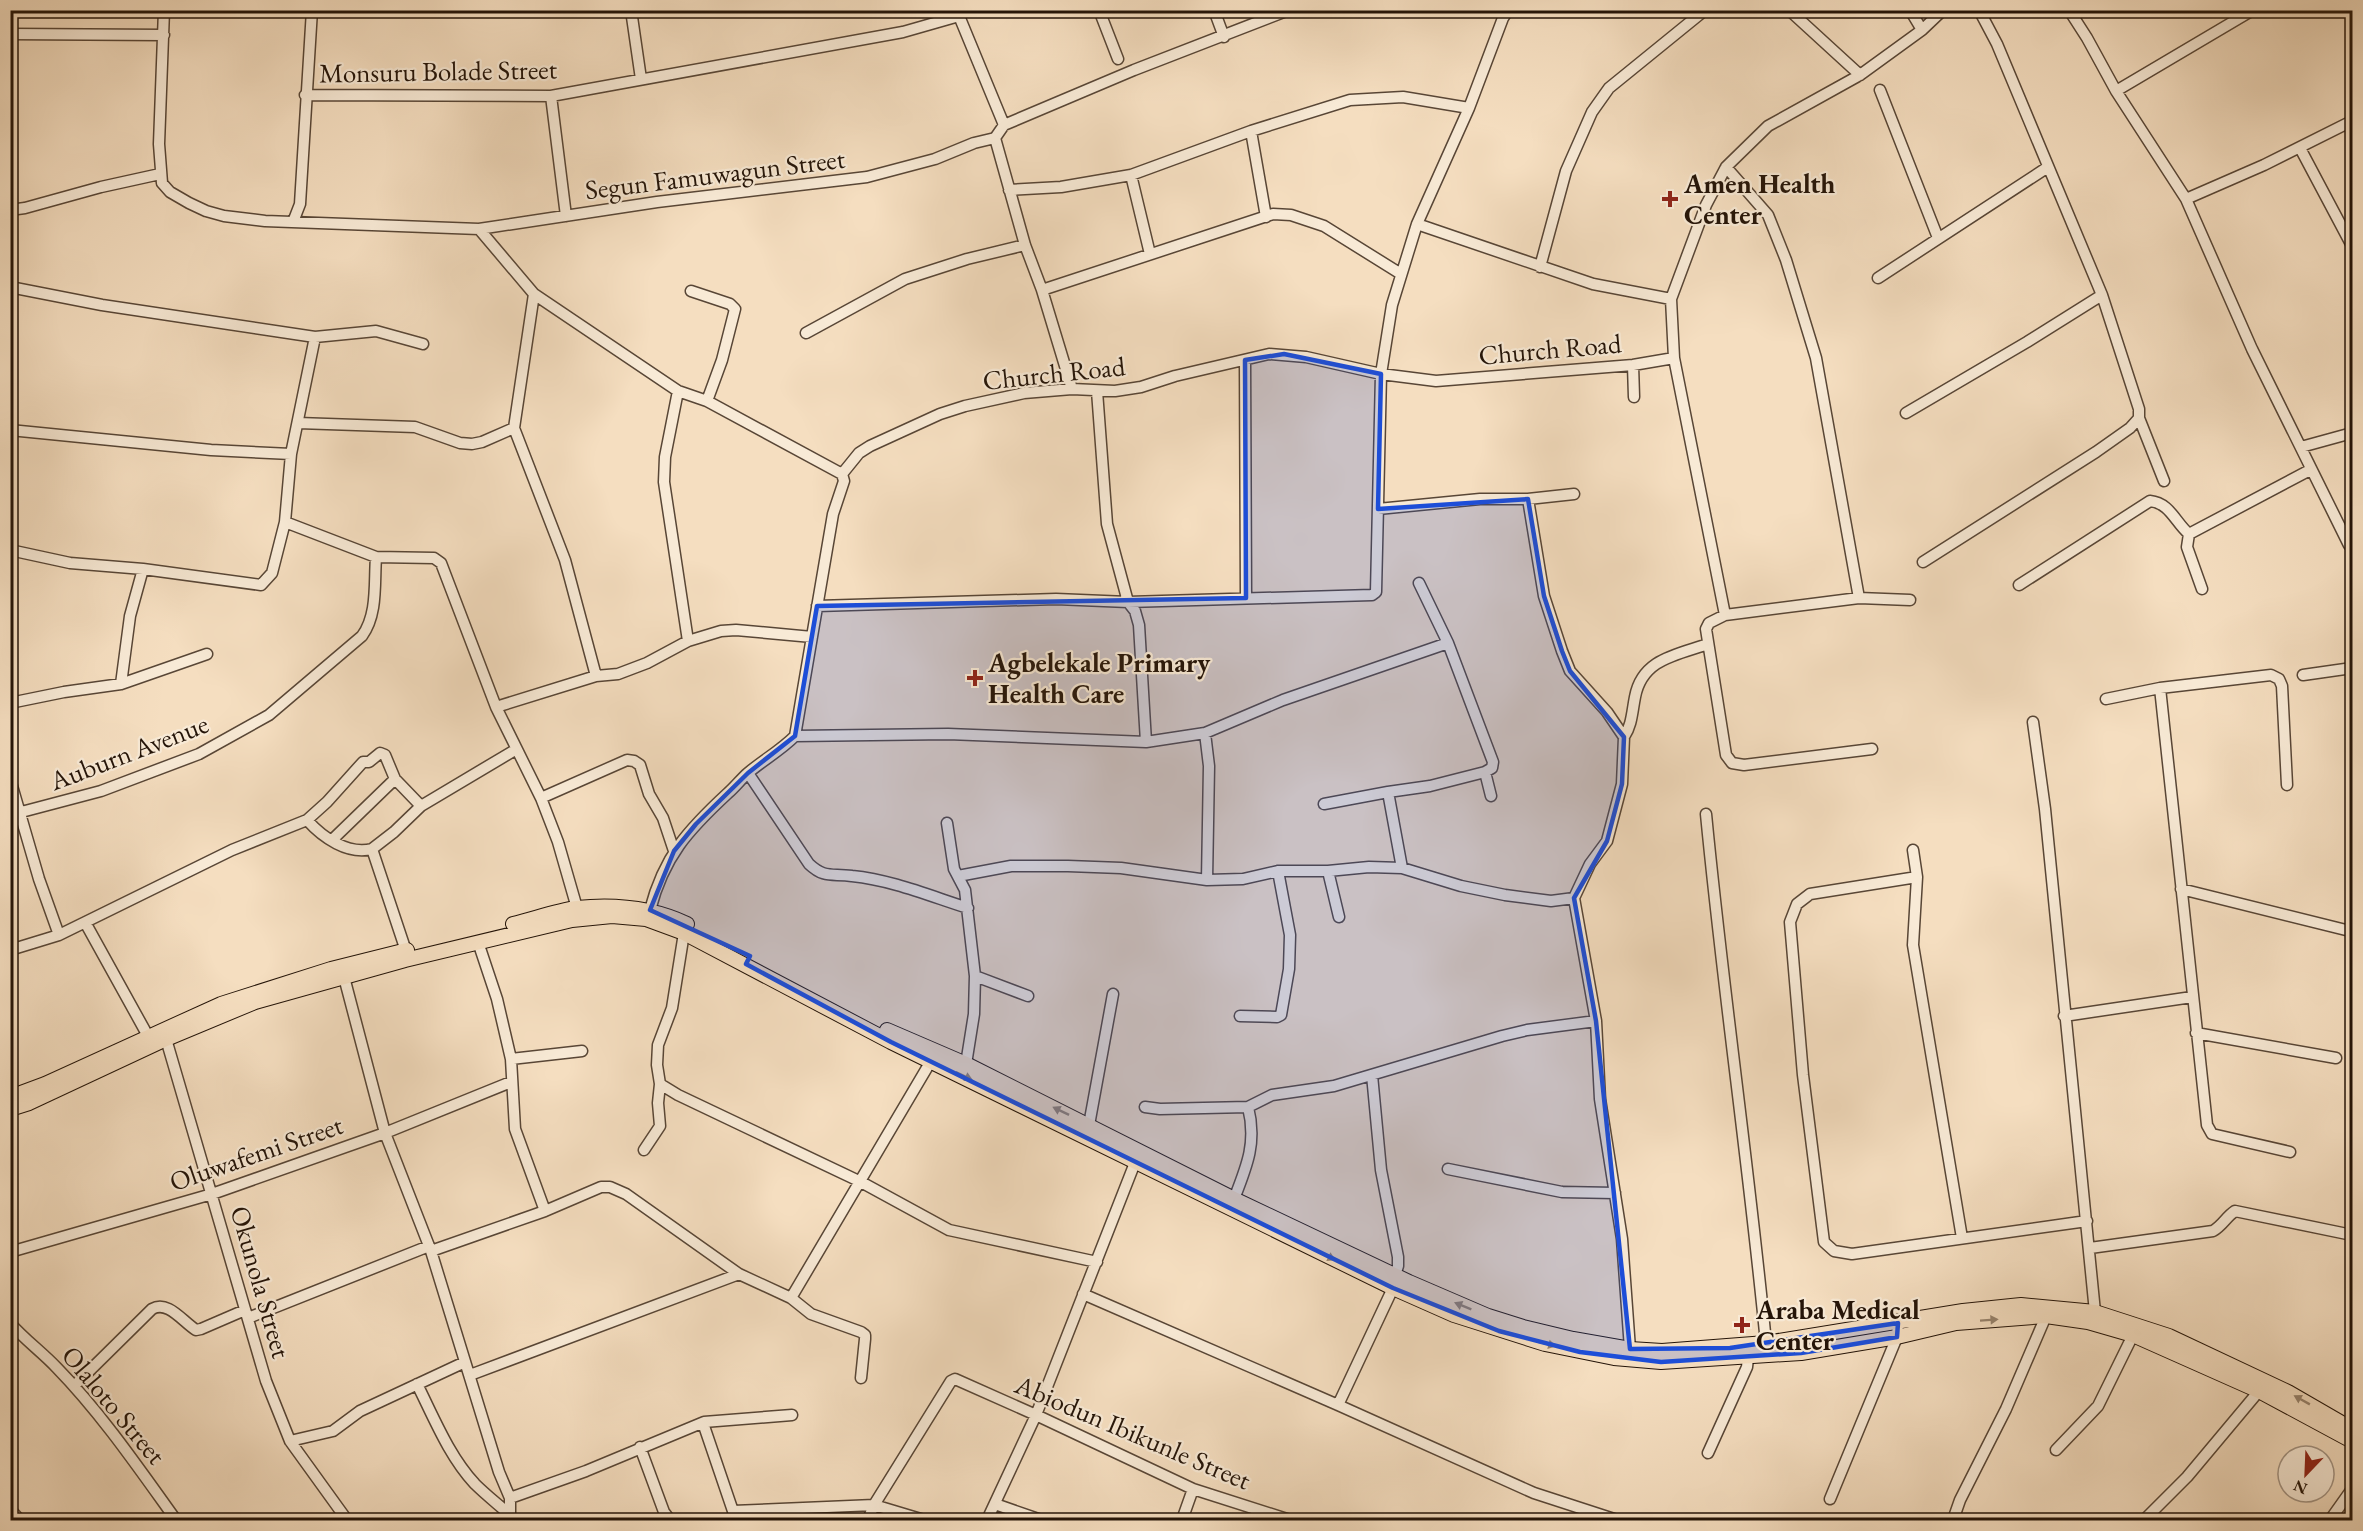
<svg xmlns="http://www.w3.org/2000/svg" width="2363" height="1531" viewBox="0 0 2363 1531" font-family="'EB Garamond',serif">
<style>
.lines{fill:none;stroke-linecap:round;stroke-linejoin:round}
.minor-casing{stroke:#584636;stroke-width:13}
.major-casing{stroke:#241408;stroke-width:16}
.minor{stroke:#f8ead6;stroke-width:10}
.major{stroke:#f5dec0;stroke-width:14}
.oneway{fill:#97836d}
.marked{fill:#1d4ed8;fill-opacity:0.2;stroke:#1d4ed8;stroke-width:4.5;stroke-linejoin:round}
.poi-dot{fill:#8f2418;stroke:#f8ead6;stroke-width:2}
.labels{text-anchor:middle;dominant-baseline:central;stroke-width:4.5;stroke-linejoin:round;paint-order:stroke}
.street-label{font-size:27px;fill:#241408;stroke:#f8ead6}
.poi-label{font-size:27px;font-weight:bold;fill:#241408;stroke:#f8ead6;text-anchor:start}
</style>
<rect width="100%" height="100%" fill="#f5dec0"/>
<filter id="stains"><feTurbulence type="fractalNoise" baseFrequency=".00333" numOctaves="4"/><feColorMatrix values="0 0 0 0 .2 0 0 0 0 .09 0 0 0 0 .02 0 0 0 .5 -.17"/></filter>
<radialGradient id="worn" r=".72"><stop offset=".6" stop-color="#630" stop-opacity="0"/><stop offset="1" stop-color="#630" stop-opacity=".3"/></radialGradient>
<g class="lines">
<defs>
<path id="minor" d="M164,10L159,144L162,183L170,192L189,203L206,211L224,216L265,221L479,229L657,202L867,177L935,159L974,143L995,138L1004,125L1134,70L1289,10
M631,10L641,79
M1099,10L1118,59
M1214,10L1224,37
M1789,10L1860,75
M1910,10L1922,30
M1979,10L1997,44L2102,295L2139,409V418L2164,481
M2069,10L2087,38L2116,91L2186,199L2252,349L2349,545
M957,11L1004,125
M10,34L164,35
M1880,90L1938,238
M2116,91L2253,10
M305,95L551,96L903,32L959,16
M551,96L566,216
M1251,131L1266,217
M995,138L1025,245L1042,290L1072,389
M2300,148L2352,246
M1726,167L1768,215L1786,260L1816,358L1859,598
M1131,175L1150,254
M1009,190L1061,187L1131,175L1251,131L1350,100L1403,97L1469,108
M2186,199L2264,165L2352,121
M10,210L25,208L101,187L160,174
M293,222L300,204L312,10
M1417,224L1593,284L1671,299
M479,229L534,294L678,391L707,401L842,474
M1540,267L1566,171L1592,112L1609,88L1705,10
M1878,278L2048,167
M10,287L102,305L315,337L376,331L423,344
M1042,290L1273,214L1291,215L1324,226L1401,274
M691,291L730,304L735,309L722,360L707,401
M534,294L514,428L565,560L596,676
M806,333L905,279L967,259L1025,245
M315,337L291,454L285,522L376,557L434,558L441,563L496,707L541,798L558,842L577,908
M1245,360L1246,598
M1633,365L1634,397
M678,391L665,457L664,482L688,641
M1097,391L1107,524L1128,602L1135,611L1139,625L1146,742
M1906,413L2027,342L2102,295
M298,423L415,427L460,443L472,444L482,442L514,428
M10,430L211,450L291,454
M2301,447L2352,433
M1378,509L1480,499H1528L1574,494
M2189,534L2310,470
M2189,534L2187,547L2202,589
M10,550L70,563L143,569L261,585L272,573L285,522
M1923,562L2096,452L2130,428L2139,418
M2019,585L2150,501C2170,503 2175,522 2189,534
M817,606L1056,599L1128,602L1372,595L1376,592L1381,374L1392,305L1417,224L1469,108L1503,18L1508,10
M1725,615L1859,598L1910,600
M2303,675L2352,668
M121,684L130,616L143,569
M2160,688L2207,1125L2212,1134L2290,1152
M2106,699L2160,688L2271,675L2279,679L2282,686L2287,785
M10,703L64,692L121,684L207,654
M496,707L596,676L618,674L647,663L688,641L721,631L736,630L812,637
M2033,722L2045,809L2095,1312
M1205,733L1209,766L1207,880
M795,736L948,734L1146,742L1205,733L1283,700L1448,643
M1624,737C1632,725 1632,712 1635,697C1642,659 1676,655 1708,644
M1872,749L1744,765L1732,763L1726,755L1706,629L1709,623L1725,615L1674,358L1671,299L1706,205L1726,167L1768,126L1860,75L1922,30L1943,10
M1485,772L1491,796
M748,773L809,864C825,879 832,873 852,876C892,880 930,896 968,908
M10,779L39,879L59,935
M541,798L627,760L634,761L640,765L649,794L663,818L674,851
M1324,804L1388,792
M1706,814C1723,991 1749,1166 1766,1343
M10,815L101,791L199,754L269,715L362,636C378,614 374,583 376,557
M307,820L327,802L363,762H369L380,753L385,755L395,779L421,806
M947,823L954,869L965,890L975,976L974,1014L966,1064
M332,840L395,779
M372,849L394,832L421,806L515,750
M1913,850L1917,877L1913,945L1962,1238
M1402,868L1388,792L1430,786L1485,772L1492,768L1493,762L1448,643L1419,583
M1328,871L1339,917
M958,876L1011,866H1068L1121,868L1207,880L1243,879L1278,871H1328L1369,867L1402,868L1461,886L1505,895L1551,901L1574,898L1590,864L1607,841L1622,784L1624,737L1607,712L1570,671L1562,651L1544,596L1528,499
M1917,877L1810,894L1797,904L1790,922L1803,1075L1824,1242L1834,1251L1852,1254L2087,1221
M2181,889L2350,931
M1574,898L1596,1021L1600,1099L1622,1239L1630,1349
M650,910C664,856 688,830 728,793C735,787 741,779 748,773C763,760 780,751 795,736L833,514L844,481L842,474L859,453L870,446L940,414L965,406L1024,393L1072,389L1115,391L1141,387L1175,376L1269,354L1306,357L1381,374L1436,381L1633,365L1674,358
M86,924L148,1036
M478,942L497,999L511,1059L515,1129L545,1211
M10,950L59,935L232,850L307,820C323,838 348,855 372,849L406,951
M975,976L1028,996
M344,977L385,1133L431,1251L499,1472L510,1498V1515L514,1520
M1240,1016L1277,1017L1281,1015L1289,969L1290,935L1278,871
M2064,1016L2192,997
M2196,1033L2336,1058
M166,1039L266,1381L290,1441L347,1520
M511,1059L582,1051
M1372,1075L1381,1170L1398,1257V1266L1395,1275
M660,1084L678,1095L861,1182L949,1230L1097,1262
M1145,1107L1160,1109L1248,1107
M1089,1125L1113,994
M644,1150L660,1126L658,1103L660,1084L657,1065L658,1045L672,1008L684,933
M1448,1169L1562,1192L1615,1193
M2352,1188V1206
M1234,1199C1247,1166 1257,1142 1248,1107L1272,1095L1334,1086L1502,1036L1527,1030L1596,1021
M2090,1248L2213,1231C2223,1225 2226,1217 2235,1211L2352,1235
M431,1251L545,1211L601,1187H610L626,1194L739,1274L791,1298L811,1314L861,1332L865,1335V1339L861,1378
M10,1252L212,1194L385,1133L511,1082
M1083,1294L1338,1405L1534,1493L1617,1520
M791,1298L931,1061
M248,1318L429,1246
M10,1323C25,1340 42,1352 57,1368C101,1413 140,1470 176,1520
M470,1375L739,1274
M417,1384C434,1418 449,1456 475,1484C486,1495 499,1505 510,1515
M74,1386L152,1309C168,1300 182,1321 196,1330L201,1329L245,1310
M1338,1405L1393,1288
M703,1423L736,1520
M290,1441L333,1431L360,1411L465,1362
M640,1447L664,1512L670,1520
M2056,1450L2098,1406L2133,1335
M1708,1453L1747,1367L1748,1358
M510,1498L586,1471L704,1422L792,1415
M1830,1499L1897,1337L1898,1323
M995,1504L1041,1520
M10,1509L20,1520
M733,1511L874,1505L924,1520
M868,1520L874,1505L951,1381L955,1379L1036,1415L1193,1489L1290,1520
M987,1520L1036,1415L1138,1155
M1182,1520L1193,1489
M1953,1520L1960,1500L2006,1409L2046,1316
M2144,1520L2187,1477L2259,1391
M2330,1520L2352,1489"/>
<path id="major" d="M513,924C534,919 556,911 577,908C615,904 653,908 687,924
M887,1030L966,1064L1234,1199L1409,1282L1488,1316L1523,1327L1573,1339L1630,1349L1662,1351L1766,1343L1963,1311L2021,1305L2095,1312L2169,1336L2288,1392L2352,1429
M10,1097L45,1084L221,1004L331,969L407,950
M10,1109L29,1103L166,1039L255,1002L405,960L572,920L612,916L646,919L684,933L891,1042L1393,1288L1454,1315L1545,1344L1614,1358L1661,1362L1801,1353L1897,1337L1956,1323L2046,1316L2088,1322L2133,1335L2259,1391L2352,1441"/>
</defs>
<use href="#minor" class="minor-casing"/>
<use href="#major" class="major-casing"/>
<use href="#minor" class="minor"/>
<use href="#major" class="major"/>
</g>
<defs><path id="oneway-solid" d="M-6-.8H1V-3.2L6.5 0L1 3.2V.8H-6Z" transform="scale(1.5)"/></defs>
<g class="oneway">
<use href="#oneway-solid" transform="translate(964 1076) rotate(25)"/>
<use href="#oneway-solid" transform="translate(1061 1111) rotate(-154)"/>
<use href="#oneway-solid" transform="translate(1327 1256) rotate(26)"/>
<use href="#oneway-solid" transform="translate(1463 1306) rotate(-158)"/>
<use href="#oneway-solid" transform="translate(1989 1320) rotate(-4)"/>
<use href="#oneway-solid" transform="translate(1547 1344) rotate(14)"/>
<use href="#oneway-solid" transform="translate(2302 1400) rotate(-151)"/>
</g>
<path class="marked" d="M1284,354L1381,374L1378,509L1528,499L1544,596L1562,651L1570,671L1624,737L1622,784L1607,841L1574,898L1596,1021L1630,1349L1730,1348L1898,1323L1897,1337L1801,1353L1661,1362L1580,1352L1499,1331L1393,1288L891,1042L746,964L750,956L650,910L674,851L696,824L748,773L795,736L817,606L1246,598L1245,360Z"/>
<g class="poi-dot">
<path d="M1667 190h6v6h6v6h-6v6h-6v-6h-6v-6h6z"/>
<path d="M972 669h6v6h6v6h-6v6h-6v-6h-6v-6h6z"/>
<path d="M1739 1316h6v6h6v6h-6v6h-6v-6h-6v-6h6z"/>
</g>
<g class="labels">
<g class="street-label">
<text transform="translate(438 71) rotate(-1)">Monsuru Bolade Street</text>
<text transform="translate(715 174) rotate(-7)">Segun Famuwagun Street</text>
<text transform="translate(1550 349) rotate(-5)">Church Road</text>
<text transform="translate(1054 373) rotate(-6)">Church Road</text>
<text transform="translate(129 752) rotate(-21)">Auburn Avenue</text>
<text transform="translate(256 1153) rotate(-19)">Oluwafemi Street</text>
<text transform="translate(261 1282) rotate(74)">Okunola Street</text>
<text transform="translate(114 1405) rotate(50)">Olaloto Street</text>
<text transform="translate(1133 1432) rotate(23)">Abiodun Ibikunle Street</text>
</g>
<g class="poi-label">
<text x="1684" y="183">Amen Health<tspan x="1684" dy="31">Center</tspan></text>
<text x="988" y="662">Agbelekale Primary<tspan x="988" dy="31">Health Care</tspan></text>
<text x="1756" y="1309">Araba Medical<tspan x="1756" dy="31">Center</tspan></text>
</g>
</g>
<rect width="2363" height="1531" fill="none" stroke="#f5dec0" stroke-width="36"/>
<rect x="12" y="12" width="2339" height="1507" fill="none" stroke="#241408" stroke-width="3"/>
<rect x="18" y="18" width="2327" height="1495" fill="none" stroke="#241408" stroke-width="1.5"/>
<g transform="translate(2306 1474) rotate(203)"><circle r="28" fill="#f8ead6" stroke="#a39484" stroke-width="1.5"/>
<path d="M0-4.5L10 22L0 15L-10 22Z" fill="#8f2418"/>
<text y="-9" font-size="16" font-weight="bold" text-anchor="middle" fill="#241408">N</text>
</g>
<rect width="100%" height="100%" filter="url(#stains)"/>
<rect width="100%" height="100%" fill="url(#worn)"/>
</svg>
